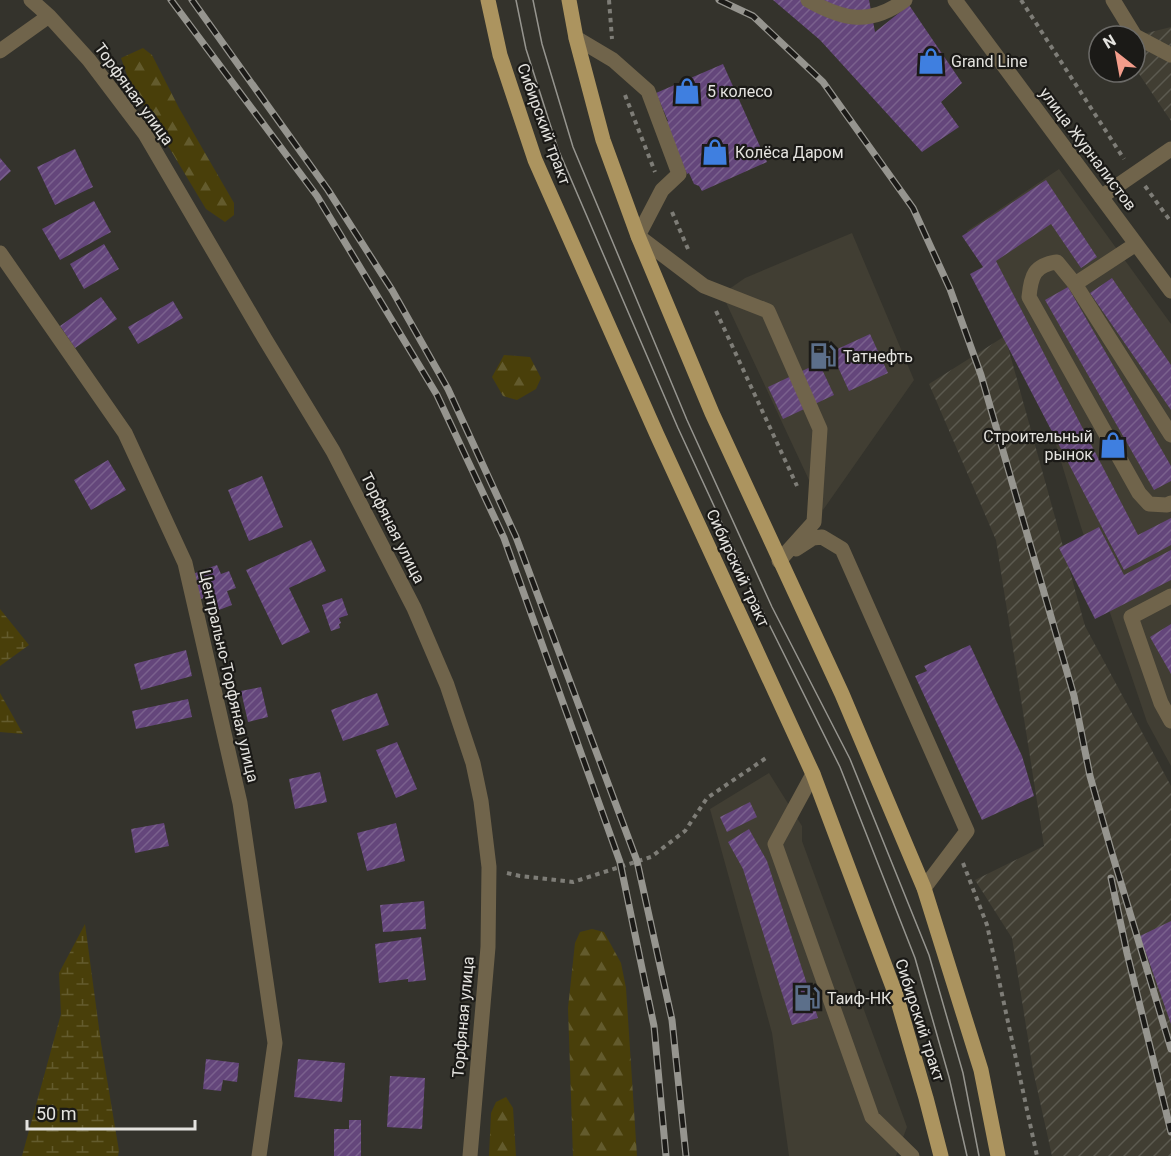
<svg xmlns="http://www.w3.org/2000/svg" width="1171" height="1156" viewBox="0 0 1171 1156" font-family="Roboto,sans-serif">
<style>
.built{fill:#413e33}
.industrial{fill:url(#industrial-furrows)}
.forest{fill:url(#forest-firs)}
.wetland{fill:url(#wetland-marsh)}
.building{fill:url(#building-hatch)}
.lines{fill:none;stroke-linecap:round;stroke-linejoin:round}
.path{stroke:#7e7d77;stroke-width:4;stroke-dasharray:4.5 4.5;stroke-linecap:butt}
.minor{stroke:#70644b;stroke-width:15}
.major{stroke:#ac945f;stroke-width:15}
.tram{stroke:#96958f;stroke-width:1.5}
.rail-casing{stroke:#96958f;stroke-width:7}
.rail{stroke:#1b1a17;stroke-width:4.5;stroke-dasharray:14;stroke-linecap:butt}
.labels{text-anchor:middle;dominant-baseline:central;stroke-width:4.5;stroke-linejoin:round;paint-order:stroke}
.poi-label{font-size:16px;fill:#e4e3df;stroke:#1b1a17;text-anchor:start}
.street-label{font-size:16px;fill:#e4e3df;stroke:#1b1a17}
</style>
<defs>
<pattern id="industrial-furrows" width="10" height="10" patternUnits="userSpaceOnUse" patternTransform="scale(1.5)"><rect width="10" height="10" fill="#413e33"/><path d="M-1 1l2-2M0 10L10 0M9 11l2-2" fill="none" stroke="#5c5a50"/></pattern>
<pattern id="forest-firs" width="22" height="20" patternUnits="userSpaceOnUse" patternTransform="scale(1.5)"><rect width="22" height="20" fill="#493f0a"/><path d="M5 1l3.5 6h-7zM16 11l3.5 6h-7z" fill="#635b2d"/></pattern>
<pattern id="wetland-marsh" width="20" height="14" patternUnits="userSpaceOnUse" patternTransform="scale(1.5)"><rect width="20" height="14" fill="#493f0a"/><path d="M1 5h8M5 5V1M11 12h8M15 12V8" fill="none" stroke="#635b2d"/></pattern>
<pattern id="building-hatch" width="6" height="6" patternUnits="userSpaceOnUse" patternTransform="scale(1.5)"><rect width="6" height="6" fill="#64467b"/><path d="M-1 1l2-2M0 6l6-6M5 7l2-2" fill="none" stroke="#7a618d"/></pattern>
</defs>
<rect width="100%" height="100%" fill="#34332c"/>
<path class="built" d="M1059,169L1171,324V766L1147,722L1081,527L1031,363L967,231Z
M852,233L914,380L823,510L722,294L745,278Z
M769,773L802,826V841L907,1127L896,1156H789L772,1033L710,809Z"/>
<path class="industrial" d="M1171,27V121L1135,68V36Z
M1005,336L1085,626L1171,786V1156H1052L1033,1070L1012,938L975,880L1044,846L996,540L929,384Z"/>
<path class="forest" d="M143,48L152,55L179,108L234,203V215L225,222L206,209L129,81L121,58Z
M504,355L530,357L541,378L536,389L517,400L503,396L492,377Z
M592,929L604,932L621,963L626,988L637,1156H573L568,1008L575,943L580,932Z
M506,1097L513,1108L516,1156H489L491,1113L496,1102Z"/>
<path class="wetland" d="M0,609L29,645L0,666Z
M0,693L23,734L0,732Z
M85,924L101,1043L119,1151L118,1156H22L61,1014L59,973Z"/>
<path class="building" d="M773,0H869L875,32L909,5L962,83L941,102L959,127L922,152L820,40Z
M723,64L767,162L702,191L699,186L694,184L689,173L687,174L664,122L668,121L656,93Z
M75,149L93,187L55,205L37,167Z
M0,158L11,171L0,181Z
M1046,180L1097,257L1081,268L1051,224L996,261L1138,535L1171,518V545L1124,570L970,274L983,267L962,236Z
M94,201L111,232L60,260L42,229Z
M104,244L119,269L84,289L70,264Z
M1112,278L1171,365V410L1090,293Z
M1068,287L1171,466V481L1154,490L1045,300Z
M101,297L117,319L75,348L60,326Z
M173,301L183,318L138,344L128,327Z
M870,334L888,373L849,391L831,352Z
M819,363L834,395L783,419L768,387Z
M108,460L126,490L91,510L74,480Z
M262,476L283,527L249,541L228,490Z
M1099,527L1124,575L1171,550V580L1095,619L1059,548Z
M311,540L326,571L289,588L310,632L282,645L246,570Z
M217,565L221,574L229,571L236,588L227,591L232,605L211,613L206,597L196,601L187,576Z
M342,598L348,615L339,618L341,623L339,624L340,628L331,631L322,605Z
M1171,624V674L1150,637Z
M970,645L1022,756L1034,796L982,820L915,676L927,671L924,666Z
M186,650L192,676L141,690L134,664Z
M261,687L268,717L248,722L241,691Z
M377,693L389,725L343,741L331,710Z
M188,699L192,717L136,729L132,711Z
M397,742L417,789L396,798L376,750Z
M320,772L327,802L295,809L289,779Z
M750,802L757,817L727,832L720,817Z
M164,823L169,846L135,853L131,829Z
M396,823L405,861L367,871L357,833Z
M749,829L767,861L818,1018L792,1025L743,869L728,842Z
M424,901L426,929L383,932L380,905Z
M1171,921V1024L1140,936Z
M421,937L426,980L408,982V979L379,983L375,944Z
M206,1059L239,1063L237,1082L223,1080L221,1091L203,1089Z
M298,1059L345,1063L342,1102L294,1097Z
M390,1076L425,1078L422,1129L387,1127Z
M349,1120H361V1156H334V1129H349Z"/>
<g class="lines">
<path class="path" d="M609,0L612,39
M1021,0L1124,159
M625,95L655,172
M1145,186L1171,222
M672,212L688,249
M716,311L797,486
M963,863L987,925L1037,1156
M507,873L520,876L573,882L651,857L685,831L707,798L766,758"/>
<path class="minor" d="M31,0L49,16L89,60L145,134L265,339L333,451L414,608L447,685L473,763L481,801L489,867L488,947L470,1156
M808,0C843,20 870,26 905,0
M955,0L1171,291
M1113,0L1135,36L1171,55
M576,38L613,60L648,91L679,174L662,190L638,236L704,286L768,311L820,429L814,522L779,561
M0,51L49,16
M1101,197L1171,149
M0,253L125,433L185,563L240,803L275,1043L259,1156
M1075,284L1136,244
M1171,435L1075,284L1057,262C1034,265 1031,276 1029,297L1139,493L1149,504L1167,505L1171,503
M796,549L813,538L822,537L842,549L967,831L924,888
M1171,596L1131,617L1161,703L1171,721
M813,774L775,844L872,1117L912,1156"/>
<path class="major" d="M488,0L500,55L535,160L657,435L813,774L897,998L926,1098L941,1156
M569,0L576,38L603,140L638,236L712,413L842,694L924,888L981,1070L998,1156"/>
<path class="tram" d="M516,0L526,49L558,149L678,428L763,612L840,767L915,958L949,1077L967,1156
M533,0L542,44L573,147L687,420L772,607L850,759L929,955L963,1073L979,1156"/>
<defs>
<path id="rail" d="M171,0L317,196L437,395L504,538L620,862L654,1026L666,1156
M192,0L328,190L392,290L448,389L516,537L637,861L672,1020L686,1156
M719,0L753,16L823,82L913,208L950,289L981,375L1074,696L1090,776L1111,850L1171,1049
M1111,878L1127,953L1171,1132"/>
</defs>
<use href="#rail" class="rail-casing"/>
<use href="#rail" class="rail"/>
</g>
<defs>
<symbol id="shop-bare" viewBox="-9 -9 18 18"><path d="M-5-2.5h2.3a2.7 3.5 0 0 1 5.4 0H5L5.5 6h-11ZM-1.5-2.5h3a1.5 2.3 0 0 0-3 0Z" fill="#3f7fe0" stroke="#1b1a17" stroke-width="2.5" paint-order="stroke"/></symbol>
<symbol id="fuel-bare" viewBox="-9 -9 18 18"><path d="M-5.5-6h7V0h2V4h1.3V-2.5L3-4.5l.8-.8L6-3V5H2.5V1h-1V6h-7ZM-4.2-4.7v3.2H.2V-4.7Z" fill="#5c6f8a" stroke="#1b1a17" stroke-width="2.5" paint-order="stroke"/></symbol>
</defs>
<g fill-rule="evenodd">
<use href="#shop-bare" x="912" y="42" width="38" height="38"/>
<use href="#shop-bare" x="668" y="72" width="38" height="38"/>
<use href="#shop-bare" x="696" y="133" width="38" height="38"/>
<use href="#fuel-bare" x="804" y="337" width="38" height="38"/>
<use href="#shop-bare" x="1094" y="426" width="38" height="38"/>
<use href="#fuel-bare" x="788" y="979" width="38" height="38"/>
</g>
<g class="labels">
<g class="poi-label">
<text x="951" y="61">Grand Line</text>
<text x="707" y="91">5 колесо</text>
<text x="735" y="152">Колёса Даром</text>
<text x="843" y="356">Татнефть</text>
<text x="1093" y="436" text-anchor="end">Строительный<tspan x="1093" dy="18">рынок</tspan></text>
<text x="827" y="998">Таиф-НК</text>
</g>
<g class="street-label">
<text transform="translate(134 94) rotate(54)">Торфяная улица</text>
<text transform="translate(544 124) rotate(70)">Сибирский тракт</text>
<text transform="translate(1088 149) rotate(53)">улица Журналистов</text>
<text transform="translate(393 528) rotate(63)">Торфяная улица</text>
<text transform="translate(738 568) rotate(65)">Сибирский тракт</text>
<text transform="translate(229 676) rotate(77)">Центрально-Торфяная улица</text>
<text transform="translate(463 1017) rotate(-85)">Торфяная улица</text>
<text transform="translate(920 1020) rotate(72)">Сибирский тракт</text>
</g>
</g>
<g transform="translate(1117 54) rotate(329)"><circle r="28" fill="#1b1a17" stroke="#6b6a67" stroke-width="1.5"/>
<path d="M0-4.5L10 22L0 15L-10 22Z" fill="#f49d8b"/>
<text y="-9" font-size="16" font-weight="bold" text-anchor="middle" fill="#e4e3df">N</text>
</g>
<path d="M27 1120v9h168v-9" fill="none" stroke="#e4e3df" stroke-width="3"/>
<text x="36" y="1120" font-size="18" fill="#e4e3df" stroke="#1b1a17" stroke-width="4.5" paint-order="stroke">50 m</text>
</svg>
